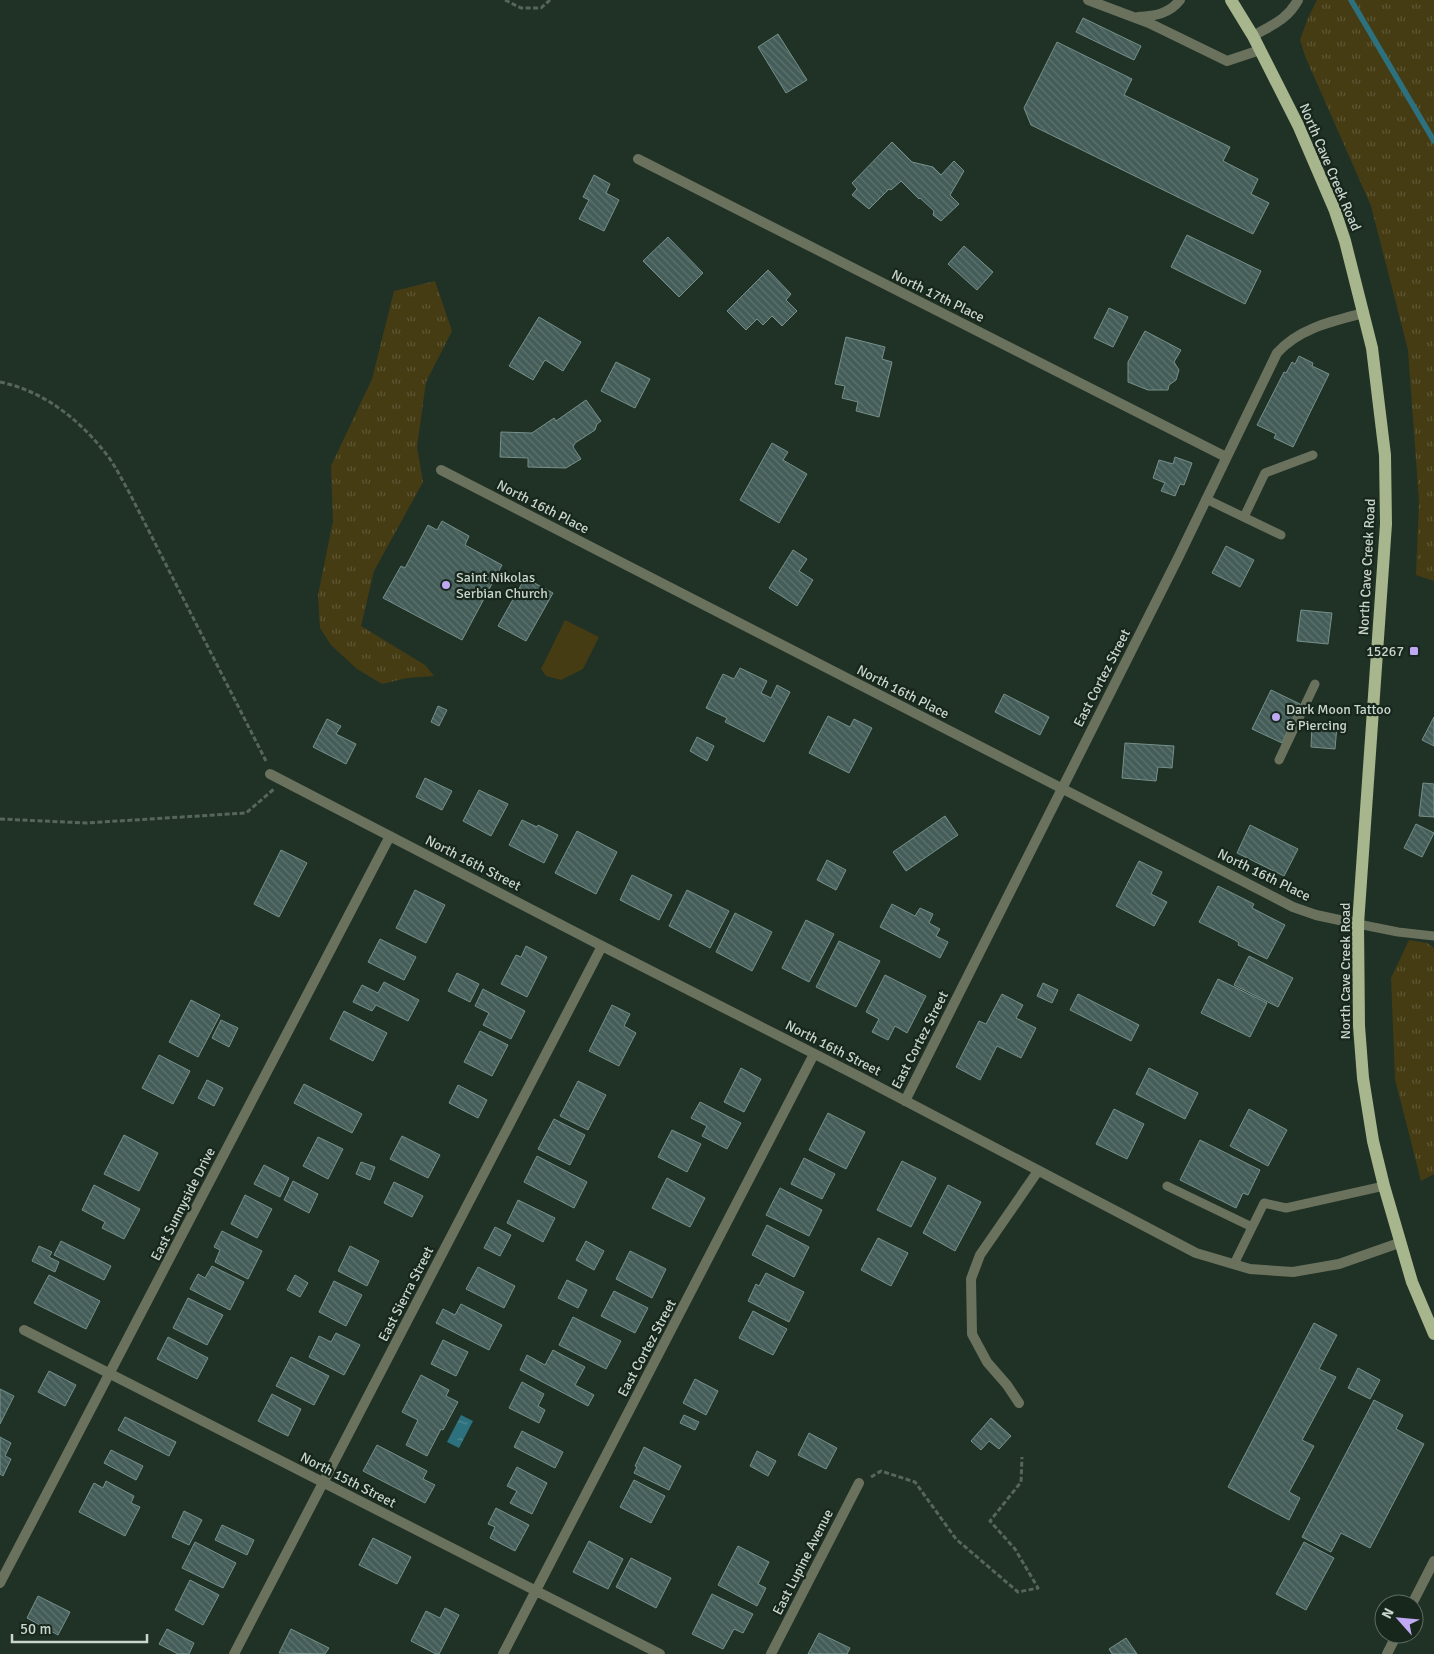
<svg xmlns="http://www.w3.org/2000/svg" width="1434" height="1654" viewBox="0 0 1434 1654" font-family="Signika,sans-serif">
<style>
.grass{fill:url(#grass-tufts)}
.park{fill:#453c14}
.water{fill:url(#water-ripples)}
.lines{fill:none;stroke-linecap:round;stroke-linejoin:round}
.stream{stroke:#2c717d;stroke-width:5.5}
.building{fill:url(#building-back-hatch);stroke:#76908b}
.path{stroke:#56665b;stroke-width:3;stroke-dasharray:5 2.5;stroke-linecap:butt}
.lane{stroke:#6a725e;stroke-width:9}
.street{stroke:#6a725e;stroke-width:10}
.primary{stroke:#a7b68d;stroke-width:12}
.poi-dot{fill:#bfa9f4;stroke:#17271c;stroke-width:2}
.labels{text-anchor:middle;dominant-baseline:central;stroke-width:4.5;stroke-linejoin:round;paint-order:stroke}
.street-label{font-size:14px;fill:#cad5cd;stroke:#17271c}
.poi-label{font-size:14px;fill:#cad5cd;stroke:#17271c;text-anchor:start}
</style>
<defs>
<pattern id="grass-tufts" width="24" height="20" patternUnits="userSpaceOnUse" patternTransform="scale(1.25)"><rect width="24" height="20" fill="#453c14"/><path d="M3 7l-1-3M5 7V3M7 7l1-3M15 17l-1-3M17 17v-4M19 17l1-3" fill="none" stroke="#5e5735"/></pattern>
<pattern id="water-ripples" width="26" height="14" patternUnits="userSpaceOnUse" patternTransform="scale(1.25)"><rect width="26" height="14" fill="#2c717d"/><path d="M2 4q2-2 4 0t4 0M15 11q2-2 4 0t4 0" fill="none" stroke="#538b94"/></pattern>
<pattern id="building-back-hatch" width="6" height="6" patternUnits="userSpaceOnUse" patternTransform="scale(1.25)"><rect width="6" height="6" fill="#445d58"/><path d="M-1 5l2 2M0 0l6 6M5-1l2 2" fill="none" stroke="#5e736f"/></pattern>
</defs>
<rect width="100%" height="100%" fill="#203125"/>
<path class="grass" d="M1317,0H1434V581L1416,575L1419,502L1408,350L1371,206L1305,56L1300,40L1308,18Z
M435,281L452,331L426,382L417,447L423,482L374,571L361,626L425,665L434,676L407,678L382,684L357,669L331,645L320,628L318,595L333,521L331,466L372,379L394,291Z
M1409,940L1427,943L1434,948V1174L1421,1181L1395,1079L1391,978Z"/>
<path class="park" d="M565,620L599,637L583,669L561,680L546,676L541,669Z"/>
<path class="water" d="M461,1415L473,1421L459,1448L447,1442Z"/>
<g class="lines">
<path class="stream" d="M1351,0L1434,141"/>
</g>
<path class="building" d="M1083,18L1141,46L1134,60L1076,32Z
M778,34L807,80L786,93L758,47Z
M1057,42L1132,79L1124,95L1230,147L1223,161L1258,179L1251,194L1269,203L1253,234L1031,125L1024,108Z
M892,142L912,162L933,167L941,175L954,161L964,171L950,195L959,204L941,221L933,215L934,211L920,198L919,199L901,181L891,190L889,189L869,209L852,195L857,189L852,183Z
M594,175L610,184L606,193L619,200L604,231L579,219L589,200L583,197Z
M1187,235L1261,271L1245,304L1171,267Z
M668,237L703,273L679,297L643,261Z
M964,246L993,272L977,290L948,264Z
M768,270L791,294L786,300L797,311L782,326L772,316L763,325L757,319L746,330L727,311Z
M1109,308L1128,317L1113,347L1094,338Z
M539,317L581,342L563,371L545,360L533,380L509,366Z
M1145,331L1181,350L1174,362L1179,370L1176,380L1169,385L1168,390H1148L1128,382V362Z
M846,337L885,347L882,359L892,362L879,417L856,411L858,402L842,398L845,386L835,384Z
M1299,356L1313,363L1312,366L1329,374L1293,447L1274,438L1276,434L1257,425L1284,372L1286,373L1292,362L1295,364Z
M616,362L650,379L635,408L601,391Z
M586,400L601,421L597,424L595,430L575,443L573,447L581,459L566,468L528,467V458L500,457L501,432L532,433L554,418L556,421Z
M772,443L788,452L783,460L807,474L779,523L740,500Z
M1175,457L1192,463L1184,485L1180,484L1175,496L1161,491L1165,483L1153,478L1159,460L1173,464Z
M442,521L469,536L465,545L502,565L462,640L383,598L401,566L405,568L428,525L437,530Z
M1226,546L1254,560L1240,587L1212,573Z
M793,550L807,559L799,571L813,580L797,606L769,588Z
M525,578L553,593L526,641L498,626Z
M1301,610L1332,613L1328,644L1297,641Z
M740,668L767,681L761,693L771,698L777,685L790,692L764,742L725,722L727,718L706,708L723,674L734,679Z
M1271,690L1300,704L1282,743L1252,729Z
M1004,694L1049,717L1040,735L995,712Z
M438,706L447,710L439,726L431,722Z
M828,716L850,727L854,719L872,728L849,773L809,753Z
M1434,717V746L1422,740Z
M327,719L341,726L336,734L356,744L346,764L313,747Z
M1312,725L1337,726L1335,749L1311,747Z
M697,737L714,746L707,761L690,751Z
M1125,743L1174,746L1172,768L1158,767L1156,781L1122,778Z
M425,778L452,791L442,810L416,797Z
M1423,783L1434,784V817L1419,816Z
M479,790L508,804L491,836L463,821Z
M945,816L958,835L906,871L893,852Z
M522,820L537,827L538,825L558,835L544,863L509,845Z
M1416,824L1434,833L1422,857L1404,848Z
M1250,825L1298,849L1284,876L1237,853Z
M577,831L617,852L596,894L555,873Z
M281,850L307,863L279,917L254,904Z
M827,860L846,870L836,890L817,880Z
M1139,861L1162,872L1151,894L1167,902L1154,926L1116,906Z
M632,875L672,895L659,920L620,900Z
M1218,886L1254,904L1252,908L1285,925L1267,959L1238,945L1239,943L1235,940L1199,922Z
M415,890L445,905L426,943L396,928Z
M687,890L729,911L710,948L669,926Z
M892,904L915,916L920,908L933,914L929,923L940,929L936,936L948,942L940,958L880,927Z
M735,913L772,932L752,971L716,952Z
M806,920L834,934L809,982L782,968Z
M380,939L416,957L404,980L368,962Z
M839,941L880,961L856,1007L816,987Z
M526,946L547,957L527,997L501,984L516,955L521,957Z
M1249,956L1293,978L1278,1007L1234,985Z
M457,973L479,984L470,1002L448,991Z
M885,975L926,996L907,1033L895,1026L888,1040L872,1032L879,1019L866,1012Z
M1218,979L1267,1003L1250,1037L1201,1013Z
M384,982L419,1000L408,1021L376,1005L372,1011L353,1002L362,985L378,993Z
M1043,983L1058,990L1052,1003L1037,996Z
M483,989L525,1011L511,1039L483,1025L489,1013L475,1006Z
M1002,994L1023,1005L1016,1018L1036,1028L1021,1058L997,1046L980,1080L956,1067L979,1021L986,1024Z
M1078,994L1139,1025L1131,1041L1070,1010Z
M191,1000L220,1015L198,1057L169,1042Z
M612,1005L630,1014L624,1026L636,1033L619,1066L589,1051Z
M344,1011L387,1033L373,1061L330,1039Z
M221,1020L238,1028L229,1047L212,1038Z
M480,1031L508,1045L492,1076L464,1062Z
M159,1055L190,1071L173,1104L142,1088Z
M741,1068L761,1079L744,1112L724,1102Z
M1149,1068L1198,1093L1185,1119L1136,1094Z
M207,1080L223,1088L214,1106L198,1098Z
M578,1081L606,1095L588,1130L560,1116Z
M304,1084L362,1114L352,1133L294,1103Z
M458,1085L487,1100L478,1118L449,1103Z
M700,1102L741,1123L727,1149L702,1136L707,1126L691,1118Z
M1114,1109L1144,1124L1127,1159L1096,1144Z
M1249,1109L1287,1130L1268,1166L1230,1146Z
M828,1113L865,1132L846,1169L809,1150Z
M554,1119L585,1135L570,1165L538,1149Z
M672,1130L701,1144L687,1172L658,1157Z
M124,1135L158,1153L139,1191L104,1174Z
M402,1136L440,1155L428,1178L390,1159Z
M318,1137L343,1149L328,1179L303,1166Z
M1200,1140L1260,1170L1248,1195L1243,1193L1236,1208L1180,1180Z
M537,1156L587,1182L574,1208L524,1182Z
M804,1158L835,1174L822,1199L791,1184Z
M902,1161L936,1178L911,1227L877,1210Z
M361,1162L375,1167L370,1180L356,1174Z
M264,1165L289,1178L280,1197L254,1184Z
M667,1178L705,1198L690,1227L652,1208Z
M293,1181L318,1194L309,1213L284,1200Z
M394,1182L423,1196L412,1217L384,1203Z
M94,1185L140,1209L124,1239L102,1228L105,1222L82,1210Z
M948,1185L981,1202L955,1251L923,1233Z
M780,1188L822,1210L809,1236L766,1215Z
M245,1195L272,1209L257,1238L231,1224Z
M518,1200L555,1218L543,1242L507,1223Z
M767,1225L809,1247L794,1277L752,1255Z
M495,1227L511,1235L500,1256L484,1248Z
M222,1231L262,1251L248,1279L215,1262L220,1250L214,1247Z
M878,1238L908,1253L891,1286L861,1270Z
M61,1241L111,1266L104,1280L54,1255Z
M586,1241L604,1251L594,1270L576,1260Z
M39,1246L52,1252L49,1257L59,1262L55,1272L32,1261Z
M350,1246L379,1261L367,1286L338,1271Z
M630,1251L666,1269L652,1298L616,1279Z
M212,1266L244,1282L230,1310L190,1289L198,1274L205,1278Z
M478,1267L515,1286L504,1308L466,1289Z
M766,1273L804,1292L789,1322L748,1301L756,1284L759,1286Z
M49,1275L100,1301L86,1329L34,1303Z
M295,1275L308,1283L300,1297L287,1290Z
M567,1280L587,1290L578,1308L558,1298Z
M334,1281L362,1295L346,1326L319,1312Z
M614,1291L648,1308L635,1333L601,1316Z
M188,1298L223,1315L207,1345L173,1328Z
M461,1304L502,1325L489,1350L436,1323L443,1309L455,1315Z
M753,1311L787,1329L773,1355L739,1338Z
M573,1317L621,1341L606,1369L559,1345Z
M1314,1323L1337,1335L1319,1369L1336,1377L1302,1440L1314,1446L1289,1492L1300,1498L1289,1520L1228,1487Z
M336,1333L360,1345L344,1375L309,1357L319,1336L331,1342Z
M168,1337L208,1358L197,1379L157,1359Z
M443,1340L468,1352L456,1376L431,1364Z
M553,1350L585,1367L575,1385L594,1395L588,1406L520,1370L527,1355L545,1365Z
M291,1357L329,1376L314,1405L276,1386Z
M1358,1368L1380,1380L1370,1399L1348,1388Z
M49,1371L76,1385L65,1406L38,1392Z
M421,1375L449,1390L446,1396L458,1402L443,1430L441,1429L427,1456L406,1445L418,1420L402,1412Z
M695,1379L718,1391L706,1415L683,1403Z
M522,1382L544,1394L538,1406L545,1410L539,1423L509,1408Z
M0,1389L14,1396L0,1424Z
M272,1394L301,1409L288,1436L258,1421Z
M1374,1400L1403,1415L1396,1429L1424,1444L1370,1548L1341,1533L1331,1552L1302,1537Z
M684,1415L699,1422L695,1430L680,1423Z
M125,1417L176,1442L169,1456L118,1430Z
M991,1418L1011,1436L999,1449L989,1441L981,1450L971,1441Z
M522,1431L563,1452L555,1468L514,1447Z
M809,1433L837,1448L826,1469L798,1455Z
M0,1437L11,1443L5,1456L11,1459L3,1476L0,1474Z
M377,1445L427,1471L423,1479L435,1485L425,1503L363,1471Z
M644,1447L681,1466L669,1490L634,1473L637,1467L635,1466Z
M111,1450L143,1466L136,1480L104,1463Z
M757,1451L776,1461L768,1476L750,1466Z
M517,1467L547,1483L532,1514L510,1503L517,1491L507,1486Z
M634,1480L665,1496L651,1523L620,1507Z
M106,1481L134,1496L131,1503L140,1507L125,1536L79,1512L94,1483L103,1488Z
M496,1508L529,1525L515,1551L490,1538L495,1527L488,1524Z
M184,1511L202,1520L189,1545L172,1537Z
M222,1525L254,1540L247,1555L215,1540Z
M373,1538L411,1557L397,1584L359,1565Z
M589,1541L623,1559L608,1589L573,1572Z
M195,1542L236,1563L223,1588L182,1568Z
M1304,1542L1334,1558L1306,1610L1276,1594Z
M738,1546L769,1562L758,1584L766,1588L757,1606L718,1585Z
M631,1558L671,1578L656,1608L616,1587Z
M190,1580L219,1595L203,1625L175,1610Z
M712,1594L753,1614L743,1633L734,1629L723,1649L692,1634Z
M38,1596L70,1612L58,1635L27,1618Z
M445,1608L459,1615L439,1654H436L411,1641L426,1611L440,1618Z
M167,1629L194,1643L189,1654H178L159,1644Z
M291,1629L329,1648L325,1654L279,1653Z
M819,1633L850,1648L847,1654H808Z
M1126,1638L1137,1654H1112L1109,1649Z"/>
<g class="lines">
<path class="path" d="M505,0L521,8H541L550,0
M0,382C44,391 80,420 107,455C116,467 122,480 129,492L266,761
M0,819L86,823L246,813L274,789
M871,1477L881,1471L915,1482L956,1539L1018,1592L1038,1588L1015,1549L990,1521L1021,1482L1022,1457"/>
<path class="lane" d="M1206,499L1281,535
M1244,517L1265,473L1313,455
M1279,760L1315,684
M1358,924L1398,932L1434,936
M1167,1186L1252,1227
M1234,1264L1264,1203L1286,1208L1384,1186"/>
<path class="street" d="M1088,0L1149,23L1227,61L1260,50
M1138,17C1155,16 1169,14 1180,0
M1253,36C1272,25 1287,20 1298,0
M638,159L1226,457
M441,470L1293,907L1316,915L1358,924
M270,774L602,946L858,1076L1196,1253L1250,1269L1293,1272L1339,1264L1399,1243
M905,1101L1179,556L1277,353C1299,328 1333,321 1364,313
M24,1330L660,1654
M1019,1403L1007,1385L987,1362L972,1334L971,1279L980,1255L1038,1171
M0,1583L390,836
M1412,1604L1434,1561
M234,1654L602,946
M503,1654L814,1054
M771,1654L859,1483
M1387,1654L1397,1634"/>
<path class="primary" d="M1231,0L1253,36L1298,125L1335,211L1345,241L1372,348L1385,455L1386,524L1358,924L1359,1026L1363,1078L1373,1141L1384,1186L1412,1282L1434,1334"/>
</g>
<g class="poi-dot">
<circle cx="446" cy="585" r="5"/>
<rect x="1409" y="646" width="10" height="10" rx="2.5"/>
<circle cx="1276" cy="717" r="5"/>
</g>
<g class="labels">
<g class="street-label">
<text transform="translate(1330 167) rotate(67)">North Cave Creek Road</text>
<text transform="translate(938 296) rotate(26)">North 17th Place</text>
<text transform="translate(543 507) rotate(27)">North 16th Place</text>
<text transform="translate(1367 567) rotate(-87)">North Cave Creek Road</text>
<text transform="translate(1102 678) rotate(-63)">East Cortez Street</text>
<text transform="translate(903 692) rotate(27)">North 16th Place</text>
<text transform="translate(473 863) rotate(27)">North 16th Street</text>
<text transform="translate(1264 875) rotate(26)">North 16th Place</text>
<text transform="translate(1345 971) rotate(-90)">North Cave Creek Road</text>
<text transform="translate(920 1040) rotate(-63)">East Cortez Street</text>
<text transform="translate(833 1048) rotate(27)">North 16th Street</text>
<text transform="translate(183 1204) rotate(-63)">East Sunnyside Drive</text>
<text transform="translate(406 1294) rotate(-63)">East Sierra Street</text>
<text transform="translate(647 1348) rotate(-62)">East Cortez Street</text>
<text transform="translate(348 1480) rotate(27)">North 15th Street</text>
<text transform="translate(803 1562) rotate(-63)">East Lupine Avenue</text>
</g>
<g class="poi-label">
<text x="456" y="577">Saint Nikolas<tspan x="456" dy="16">Serbian Church</tspan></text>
<text x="1404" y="651" text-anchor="end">15267</text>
<text x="1286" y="709">Dark Moon Tattoo<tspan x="1286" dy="16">&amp; Piercing</tspan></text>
</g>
</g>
<g transform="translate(1399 1619) rotate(297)"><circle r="24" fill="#17271c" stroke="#5f6d63"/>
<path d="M0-4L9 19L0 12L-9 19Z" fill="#bfa9f4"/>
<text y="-8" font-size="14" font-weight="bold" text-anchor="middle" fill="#cad5cd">N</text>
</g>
<path d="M12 1634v8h135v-8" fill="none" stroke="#cad5cd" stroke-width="2.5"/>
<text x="20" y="1634" font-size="15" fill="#cad5cd" stroke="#17271c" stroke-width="4" paint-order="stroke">50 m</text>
</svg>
